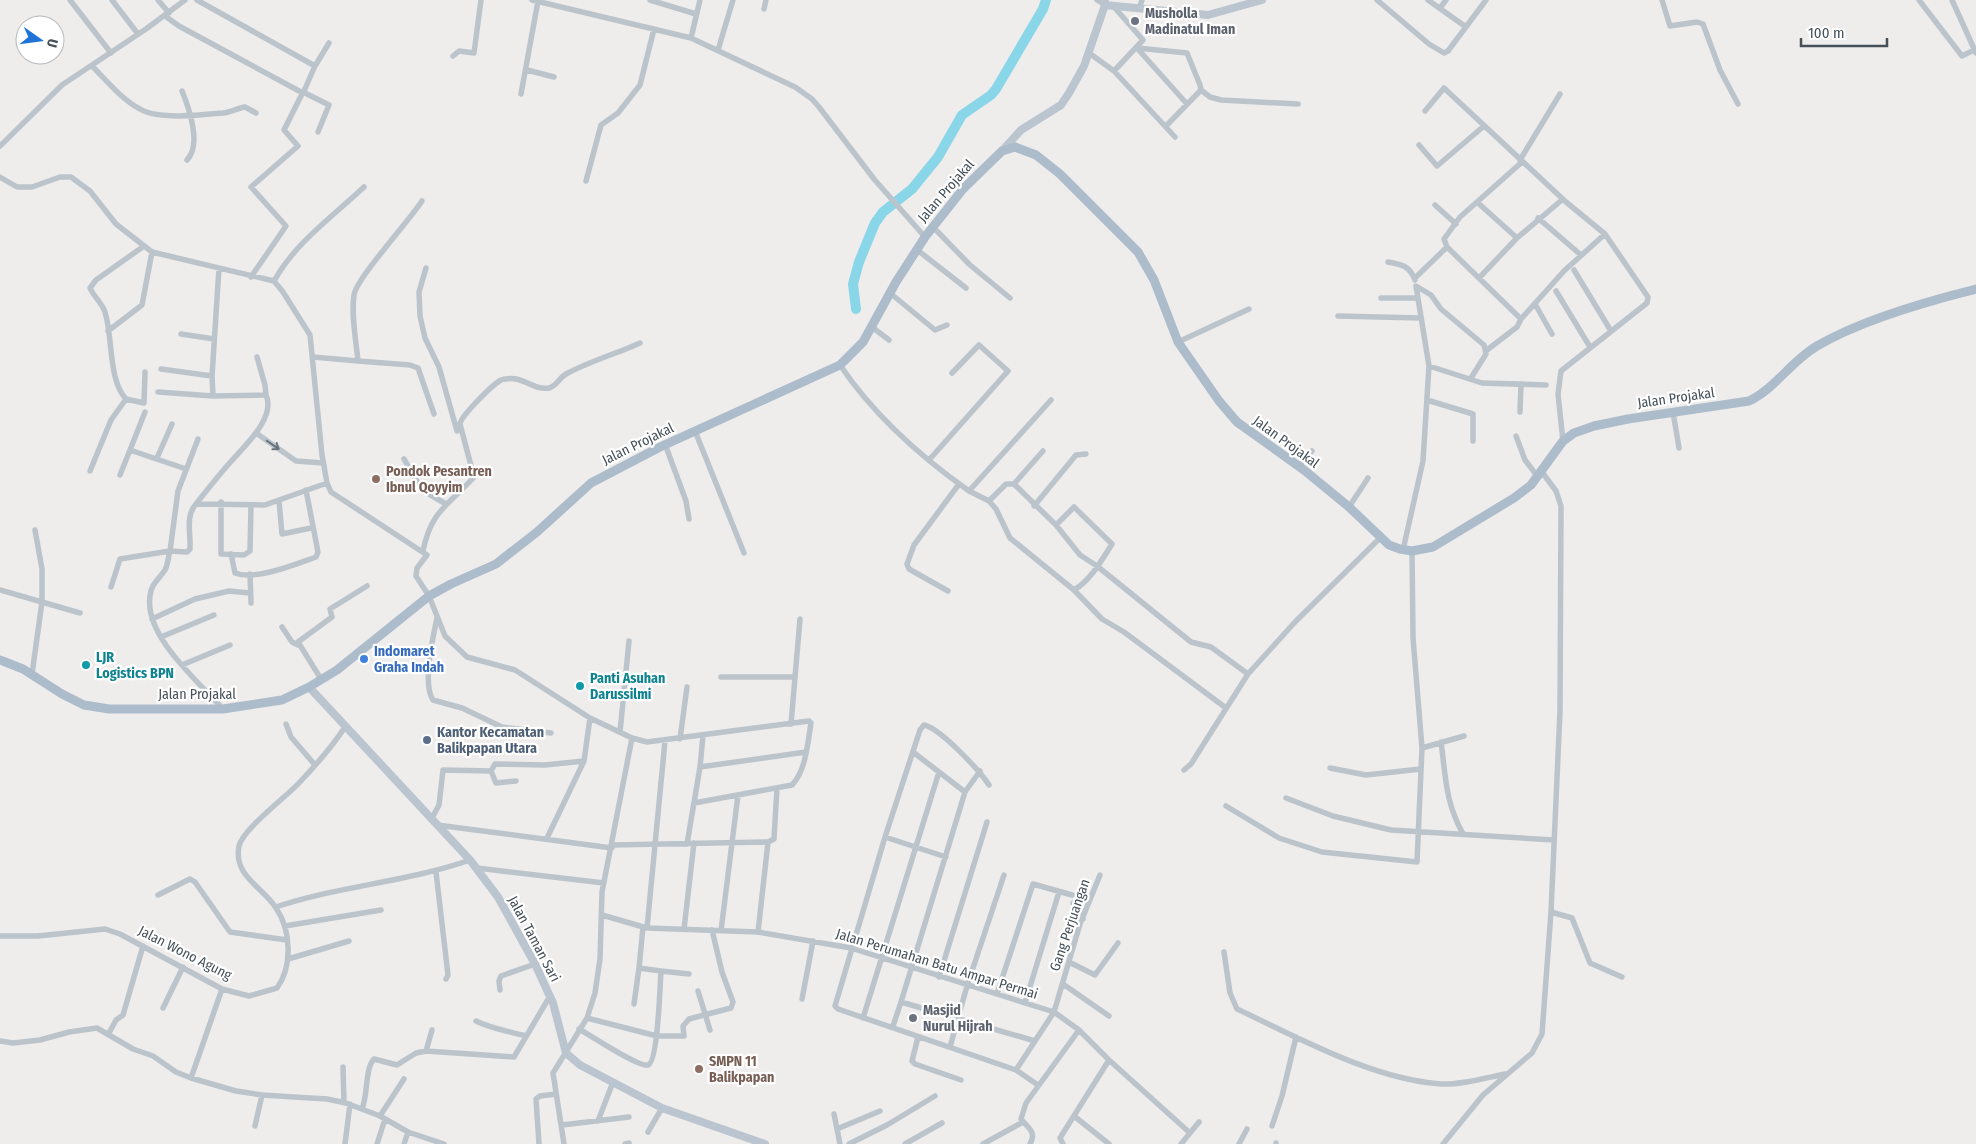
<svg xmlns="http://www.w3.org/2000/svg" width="1976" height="1144" viewBox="0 0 1976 1144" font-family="'Fira Sans Condensed',sans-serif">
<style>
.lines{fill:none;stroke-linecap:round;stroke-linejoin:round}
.river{stroke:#89d6e8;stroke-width:10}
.street{stroke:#bbc4cb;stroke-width:5.5}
.secondary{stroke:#bac5d0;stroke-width:8}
.primary{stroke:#acbccb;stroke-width:9}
.oneway{stroke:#68737b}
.worship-dot{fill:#6b7280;stroke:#fff;stroke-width:2}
.education-dot{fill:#8d6e63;stroke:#fff;stroke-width:2}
.shop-dot{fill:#3f7fe0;stroke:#fff;stroke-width:2}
.culture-dot{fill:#0f9aa8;stroke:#fff;stroke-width:2}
.service-dot{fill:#5c6f8a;stroke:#fff;stroke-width:2}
.labels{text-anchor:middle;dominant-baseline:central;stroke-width:4.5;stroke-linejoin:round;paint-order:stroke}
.worship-label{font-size:14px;font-weight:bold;fill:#5b616d;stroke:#fff;text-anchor:start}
.street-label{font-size:14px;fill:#455059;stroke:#fff}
.education-label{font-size:14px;font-weight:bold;fill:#785e54;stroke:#fff;text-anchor:start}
.shop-label{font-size:14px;font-weight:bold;fill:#366cbe;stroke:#fff;text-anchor:start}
.culture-label{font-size:14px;font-weight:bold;fill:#0d838f;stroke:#fff;text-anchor:start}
.service-label{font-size:14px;font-weight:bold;fill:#4e5e75;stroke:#fff;text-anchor:start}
</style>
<rect width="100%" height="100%" fill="#efecec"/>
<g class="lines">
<path class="river" d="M856,309L853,284L859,262L875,223L883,212L912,189L938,157L962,115L991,95L996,89L1043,9L1046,0"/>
<path class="street" d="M70,0L111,53
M112,0L138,34
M158,0L169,13
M197,0L315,66L329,43
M532,0L691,38L795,87L812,99L819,107L874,179L925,237
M650,0L696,14
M1097,0L1105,5L1106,0
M1377,0L1429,44L1444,53L1448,51L1486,0
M1428,0L1466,27
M1662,0L1670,26L1697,22L1703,24L1720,70L1738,104
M1919,0L1962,56L1976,49
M1952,0L1976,53
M1114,7L1143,40L1114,71
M1440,8L1446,0
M764,9L766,0
M1139,9L1142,0
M165,16L179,26L301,92L304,91L315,66
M691,38L700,0
M1137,48L1187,53L1200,85L1201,90L1166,126
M1137,48L1187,104
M718,50L733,0
M1089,53L1114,71L1175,137
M453,56L459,51L474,53L481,0
M92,66C106,80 121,99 140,109C158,120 202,115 223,113C231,112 238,108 245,107L256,113
M527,70L554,77
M1201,90L1210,97L1221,100L1298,104
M182,91C189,108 202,145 187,160
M521,94L538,1
M1425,111L1444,88L1566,202L1605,234L1648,297L1647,303L1561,371L1558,394L1563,441
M1419,145L1437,166L1484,126
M0,146L62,85L146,29L185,0
M1520,160L1560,94
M0,177L17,187H32L60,177H71L90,191L116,224L152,252L274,281L283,292L310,335L322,455L327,483L331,492L427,555L417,568L416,576L429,596L445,636L467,657L515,670L590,718L632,738L647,742L809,721L811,723C808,741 806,771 792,785L694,803
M586,181L601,125L618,113L640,85L654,29
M1477,202L1522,162
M1435,205L1456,224
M1538,218L1581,255
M933,227L970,265L1010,298
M916,249L966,288
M1388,262C1401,264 1410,266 1415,280
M426,268L419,292L420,316L425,338L439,367L457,431
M1574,270L1611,331
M251,277L286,226L251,187L298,146L284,130L303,92L329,105L318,132
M1415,278L1447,247
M1479,278L1517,238L1563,199
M274,281C295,243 332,217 364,187
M1556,291L1590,347
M890,293L935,330L947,325
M1381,298H1418
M1535,304L1552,334
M1338,316L1420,318
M1521,319L1564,271L1605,234
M872,327L889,340
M108,331L142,305L152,252
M181,334L214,339
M1178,342L1249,309
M1487,350L1517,327L1521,319L1447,247L1444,239L1460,217L1477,202L1517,238
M257,357L265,385L266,395
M313,357L358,361C356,340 351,316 354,295C356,279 409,221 422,201
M358,361L410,365L418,368L434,414
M840,365C873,414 921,457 969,491L1051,400
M1429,366L1482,383L1546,385
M161,369L212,376
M158,392L213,396
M126,399L144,403L145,372
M1427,400L1473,414V441
M145,412L130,450L186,469
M1520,412L1521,384
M1673,412L1679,448
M695,431L744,553
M256,433L296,461L323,463
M1516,436L1525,460L1538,477
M665,444L686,501L689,519
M157,458L172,424
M404,459L422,490L446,504
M929,460L1008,371L979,345L952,373
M1298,467L1312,451
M90,471L111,420L126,399C108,380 113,337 105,312C102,303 94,297 90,288L96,280L144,246
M120,475L130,450
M1014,484L1043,451
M969,491L989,501
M279,501L282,534L311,528
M221,502V554L244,555L250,551L251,505
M196,504C206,491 216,479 226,467C240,450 277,419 266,395H263L213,396L212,376L219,268
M1034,506L1076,455L1086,454
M1349,507L1368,478
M1056,525L1074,507L1112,544C1102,560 1090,581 1074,590L1010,538L996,509L989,501L1006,484H1014L1056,525L1080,555L1097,566L1191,642L1211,647L1248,674
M1403,550L1423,461L1429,366L1416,286L1431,295L1441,309L1484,345L1486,354L1471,378
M423,551C431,510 449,505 474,477L460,424C461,416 492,385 501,380C504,379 512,378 516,379C527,381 536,390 549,388C557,386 559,378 566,374C590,361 616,354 640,343
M231,554L235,573C255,581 296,564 316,557L318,552L306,490
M250,574L251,603
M111,587L120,559L170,551L178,491L198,439
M0,590L80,613
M1074,590L1102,619L1124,632L1226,708
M948,591L909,569L907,564L914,545L959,484
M437,618C433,637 422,684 433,700L462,708L502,727L551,733
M152,619L195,599L229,591L250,593
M282,627L292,642L298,645
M161,637L214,615
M182,665L230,645
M32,674L42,602V569L35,530
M721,677H795
M321,679L298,642L332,617L330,609L367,586
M223,709C198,681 144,636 150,596C151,584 159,579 165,570C168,565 168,557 170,551L187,552L190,549C191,533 185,516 196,504L265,505L327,483
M286,724L291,737L315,765
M791,724L800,619
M620,732L629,641
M680,739L687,687
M1441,742C1446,778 1445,801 1463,834
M1422,748L1464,736
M700,767L806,752
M1330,768L1366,775L1421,769
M1184,770L1191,764L1248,674L1296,621L1381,537
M491,771L496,783L516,781
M939,772L965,792L901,1002L1035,1041
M989,785C980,771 940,728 924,725L920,730L885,837L835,1006L838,1009L1016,1070L1038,1085
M965,792L980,771
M1286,798L1333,816L1391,830L1554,840
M1226,806L1279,838L1322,852L1417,862L1422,748L1413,638L1412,551
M432,818L439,805L443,770L491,771L495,764L545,765L584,761
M437,825L612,848
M885,837L946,857
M547,838L584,761L590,718
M768,842L774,839L777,788
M687,844L700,767L703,736
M613,845L768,842L758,932
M477,868L604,883
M436,872L448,975L446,979
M158,895L190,879L195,882L230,932L287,940
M1073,903L1083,919
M276,907C339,886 407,882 470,860
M1551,912L1572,918L1590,963L1622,977
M602,915L647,928L758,932L851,948L1054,1012L1079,1030L1109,1060L1190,1133
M285,926L381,910
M643,927L639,968L661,971
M647,928L665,741
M684,929L694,843
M721,931L738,795
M0,936H38L105,929L120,934L222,989L249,996L277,988C293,966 291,930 276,908C263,887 233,876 239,846C243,829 286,797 299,783C316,765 332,747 345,727
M1224,952L1230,993L1237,1009C1299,1038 1372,1079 1441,1084C1462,1085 1485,1078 1505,1074
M288,959L349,941
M1069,962L1095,975L1118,943
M939,977L987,822
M1063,984L1109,1016
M500,990L499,981L501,976L535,964
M698,991L710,1030
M997,994L1033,884L1072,895
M802,999L813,941
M1025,1003L1059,892
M634,1004L639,968
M163,1008L183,967
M587,1018L657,1036H684L683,1026L689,1019L731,1008L733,1002L722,972L712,930
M863,1018L939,772L913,752
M476,1021C492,1029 508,1031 526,1036
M893,1026L901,1002
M579,1029C590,1035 639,1068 648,1065C658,1062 660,984 661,971L689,974
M109,1033L116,1020L123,1015L143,946
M918,1037L912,1061L915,1064L961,1080
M0,1041L13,1043L40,1040L69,1032L97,1028L133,1049L153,1056L176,1072L191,1078L236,1091L262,1095L327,1099L346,1103L380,1116L408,1132L444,1144
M950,1047L967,986L1004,875
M426,1051L432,1030
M343,1067L344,1103
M1016,1070L1054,1012L1080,924L1100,875
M191,1078L222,989
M362,1109C368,1095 365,1068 374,1059L397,1065L416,1053L426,1051L514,1057L550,996
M834,1114L840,1144
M380,1116L404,1079
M1074,1116L1109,1144
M598,1121L613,1082
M562,1125L629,1117
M255,1126L262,1095
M1272,1126L1282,1096L1296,1037
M837,1129L880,1111
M648,1132L662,1108
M345,1144L350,1104
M377,1144L385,1119
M404,1144L408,1132
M539,1144L536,1099L540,1096L556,1094
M564,1144L553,1073L587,1018L595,993L600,959L602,892L632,738
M625,1144L629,1143
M849,1144L887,1125L935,1096
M905,1144L942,1123
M983,1144L1023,1122
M1030,1144C1037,1132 1028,1128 1021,1119L1026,1103L1079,1030
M1063,1144L1060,1138L1109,1060
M1181,1144L1199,1122
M1239,1144L1247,1129
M1276,1144V1143
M1443,1144L1483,1095L1532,1053L1542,1034L1551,912L1560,711L1561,506L1556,491L1542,472"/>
<path class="secondary" d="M1002,151L1021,130L1061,105L1069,93L1084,66L1105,5L1208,15L1262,0
M309,687L470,860L498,897L535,964L553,1003L566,1053L580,1065L662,1108L765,1144"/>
<path class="primary" d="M0,660L23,669L62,694L84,705L109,709H223L282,700L309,687L337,670L429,596L451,584L496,564L537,532L591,483L660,447L840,365L863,342L896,282L925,237L963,189L1002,151L1015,147L1036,155L1060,174L1138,252L1154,280L1178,342L1219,401L1237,422L1304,470L1349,507L1389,545L1400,549L1412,551L1433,547L1514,498L1531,485L1563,441L1574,433L1594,426L1628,419L1749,401C1776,388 1791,361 1817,346C1859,321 1928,301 1976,289"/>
</g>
<defs><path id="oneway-shaft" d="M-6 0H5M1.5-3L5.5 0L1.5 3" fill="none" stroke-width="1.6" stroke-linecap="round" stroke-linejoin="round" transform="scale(1.25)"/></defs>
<use class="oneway" href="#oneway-shaft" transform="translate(273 445) rotate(35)"/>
<g class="worship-dot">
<circle cx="1135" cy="21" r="5"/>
<circle cx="913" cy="1018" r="5"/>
</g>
<g class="education-dot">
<circle cx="376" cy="479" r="5"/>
<circle cx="699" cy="1069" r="5"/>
</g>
<circle class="shop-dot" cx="364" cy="659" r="5"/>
<g class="culture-dot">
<circle cx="86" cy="665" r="5"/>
<circle cx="580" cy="686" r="5"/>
</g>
<circle class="service-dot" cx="427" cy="740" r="5"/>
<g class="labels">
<g class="worship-label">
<text x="1145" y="13">Musholla<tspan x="1145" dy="16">Madinatul Iman</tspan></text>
<text x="923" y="1010">Masjid<tspan x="923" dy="16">Nurul Hijrah</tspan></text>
</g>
<g class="street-label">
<text transform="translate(946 191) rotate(-49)">Jalan Projakal</text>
<text transform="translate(1676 398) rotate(-8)">Jalan Projakal</text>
<text transform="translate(1286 442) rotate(36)">Jalan Projakal</text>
<text transform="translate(638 444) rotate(-26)">Jalan Projakal</text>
<text x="197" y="694">Jalan Projakal</text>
<text transform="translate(1070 925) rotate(-71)">Gang Perjuangan</text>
<text transform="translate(534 939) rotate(62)">Jalan Taman Sari</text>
<text transform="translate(185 953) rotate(27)">Jalan Wono Agung</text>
<text transform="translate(937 964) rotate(17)">Jalan Perumahan Batu Ampar Permai</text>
</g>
<g class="education-label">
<text x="386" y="471">Pondok Pesantren<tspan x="386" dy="16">Ibnul Qoyyim</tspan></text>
<text x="709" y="1061">SMPN 11<tspan x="709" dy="16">Balikpapan</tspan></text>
</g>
<g class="shop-label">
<text x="374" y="651">Indomaret<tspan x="374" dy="16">Graha Indah</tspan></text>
</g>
<g class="culture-label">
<text x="96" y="657">LJR<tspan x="96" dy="16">Logistics BPN</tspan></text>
<text x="590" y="678">Panti Asuhan<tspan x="590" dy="16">Darussilmi</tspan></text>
</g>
<g class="service-label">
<text x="437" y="732">Kantor Kecamatan<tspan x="437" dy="16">Balikpapan Utara</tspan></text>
</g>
</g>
<g transform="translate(40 40) rotate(104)"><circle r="24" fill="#ffffff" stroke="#b5b9bd"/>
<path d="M0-4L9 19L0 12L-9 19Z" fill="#1f73d6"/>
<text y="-8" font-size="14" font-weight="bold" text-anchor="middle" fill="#455059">U</text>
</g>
<path d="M1801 38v8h86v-8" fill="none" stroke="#455059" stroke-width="2.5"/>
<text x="1808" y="38" font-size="15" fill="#455059" stroke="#ffffff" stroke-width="4" paint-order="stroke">100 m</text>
</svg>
